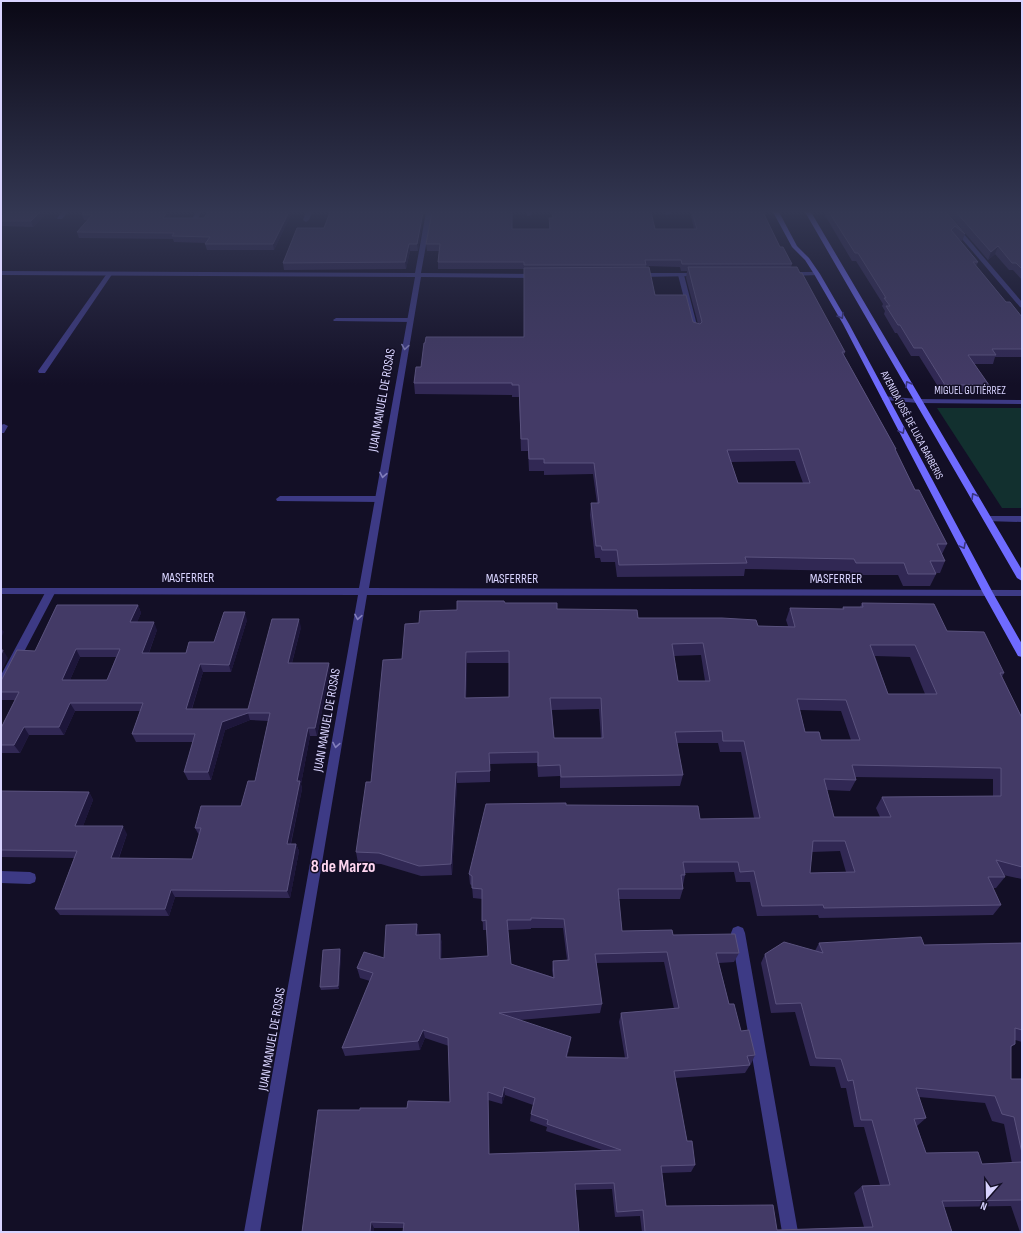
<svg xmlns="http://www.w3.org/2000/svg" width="1023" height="1233" viewBox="0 0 1023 1233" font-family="'Sofia Sans Condensed',sans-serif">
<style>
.green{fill:#12302f}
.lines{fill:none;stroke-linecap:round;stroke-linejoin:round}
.service{fill:#3d3a85;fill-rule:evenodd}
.minor{fill:#3d3a85;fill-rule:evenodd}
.secondary{fill:#6f6bff;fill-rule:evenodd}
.wall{fill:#312854;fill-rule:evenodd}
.shaded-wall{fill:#1d163a}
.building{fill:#433a66;stroke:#5a527e;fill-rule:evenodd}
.oneway{stroke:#38347d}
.oneway2{stroke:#837fbc}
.labels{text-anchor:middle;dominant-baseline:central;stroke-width:3;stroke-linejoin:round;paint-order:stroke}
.far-street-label{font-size:11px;fill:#d9d4ff;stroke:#130f26}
.street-label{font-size:13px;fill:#d9d4ff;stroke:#130f26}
.near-neighbourhood-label{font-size:17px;font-weight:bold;fill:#ffd6f0;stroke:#130f26}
</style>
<rect width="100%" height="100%" fill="#130f26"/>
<path class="green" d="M937,408H1022V508H1002Z"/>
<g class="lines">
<path class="service" d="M62,212H68L62,219H58L57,218Z
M196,212H202L196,221H192L191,220Z
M306,212H312L309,220L306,222L303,220Z
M526,212H532V215L527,216Z
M665,212H671V214L666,215Z
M108,272L113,273L45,373H39L38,371Z
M681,273L684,275L699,333L698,334L693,333L678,275Z
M336,318H410L413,320L410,322L334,321L333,320Z
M4,424L8,426L4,433H1V425Z
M280,496H379L383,499L379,502L277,501L276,499Z
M51,588L56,591L5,688L1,689V675L46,591Z
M1,871L30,872L35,874L36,878L35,882L30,884L1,883Z
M738,926L743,928L745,933L798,1232H782L731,933L733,928Z"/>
<path class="minor" d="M426,212H432L421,273L537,274L540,276L537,278L421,277L369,588L1022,590V596L367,595L260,1232H244L358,595L1,594V588H359L415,277L1,275V271L415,273Z
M939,212H945L1022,302V308L1020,307Z
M817,272L819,273V275L789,276L786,274L789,272Z
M699,273L701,274V276L637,277L634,275L637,273Z
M882,396L918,399L1022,400V404L918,403L885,400H882Z
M988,516H1022V522L985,521L984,519Z"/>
<path class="secondary" d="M773,212H779L797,246L809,258L820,274L849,324L993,593L1022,644V657L1018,656L983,593L843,324L814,274L805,260L792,247Z
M805,212H811L1022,570V581L1017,578Z"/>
</g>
<path class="wall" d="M6,212H48L33,227L1,226V217Z
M84,212H172L169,218H204L292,212L274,250H207L205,244L207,243L174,242L173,239L79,238L77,232L88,220H84L82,214Z
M330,212H424L418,251H410L406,269L284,270L283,263L324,228Z
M552,212H651L655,229H694L690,212H763L780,247L792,264L791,267L845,352L844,355L896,449V451L915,490L947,544L942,554L945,561L940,573H935L936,574L930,586H903L898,575H851L850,571L745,569L744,576L617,577L615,562H601L600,558H595L590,515L591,503H597L593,474L544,475V471H529L528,451H521L519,397H512V395L415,394L414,383L421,367L524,337V269H438V262L439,251H427L426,244L512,229H549V218H552ZM646,266L680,267L681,271H687L686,278L698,324L693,322L655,295ZM795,461L803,483H738L731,462Z
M823,212H946L965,234L962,241L959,239L978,262L976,266L1006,302L1022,317V357H995L993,364H973L989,385L985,393H942L919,356H911L897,333H895L884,314L885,311L882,306L883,304L856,261H852Z
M947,212H1022V280L1013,270H1009L995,254L988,260Z
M505,603L638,618L758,626H788L786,620L790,608L842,609L843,607H860L862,603L947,631L1004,673L1002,677L1022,718V879L1003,875L1005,877L996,888H993L1001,905L993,915L819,918L818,915L757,916L750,882H736L734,872L685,873V875L683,885V889L680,899H619L622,931L673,935L739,953L734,962L719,963L729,1004L741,1031L755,1055L751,1064H749L750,1065L745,1073L675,1078L687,1141L695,1165L691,1172L662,1173L666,1206L777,1230L864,1227L854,1193L862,1186L880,1185L864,1127H854L846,1088H841L835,1067L810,1066L795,1012L771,1013L761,963L765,954L815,951L819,943L924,945L1022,943V1042L1015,1040V1044L1011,1047V1079H1022V1232H1020L1011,1206L944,1207L952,1232H642L640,1216L615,1217L612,1189L576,1190L403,1228H374V1232H302L360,1110L407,1108L450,1102L449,1046L425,1038L420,1050L345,1056L342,1048L370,981L360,978L357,968L384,958L417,924L418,935L440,934L442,944L441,959L488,956L487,930H483L482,899L473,898L472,886L470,884L469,874L566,805L700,819L754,818L741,752H720L718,743H677L683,775L680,786L560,788V776L538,777L537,763L490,764V782L457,783L452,875L421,876L381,864L358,863L356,852L371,782L402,659L419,623L457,610ZM701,655L705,681H678L674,656ZM875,656L910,657L925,694H888ZM467,663H509V697L466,698ZM599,709L601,738H554L552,710ZM800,710L841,711L851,740H821L805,732ZM855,777L993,779V796L882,797L876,808L880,817H834L827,790L850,791L856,780ZM840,851L846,872L810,873L812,852ZM531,928H563L567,960L553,961L552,970L553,977L511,964L508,930L531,929ZM664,962L674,1009L621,1013L619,1022L625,1058L567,1057L570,1045L520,1020L600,1013L602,1004L596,963ZM505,1095L533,1105L531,1114L530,1121L547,1127L546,1131L602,1150L489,1154L488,1100L502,1104ZM919,1097L985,1103L992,1121L1004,1124L1012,1163L982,1164L926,1153L917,1126L926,1118Z
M138,605L141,613L137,622L157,630L149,653H186L214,642L247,620L231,672H203L192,709H248L301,627L292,663H329L330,671L317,736H310L301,784L302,789L291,844H296L299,851L290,898L175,897L169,916L60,915L55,909L74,858L1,857V791L89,792L93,800L83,826L127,834L119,858L192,859L199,835L195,828L241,806L255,781L268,721L250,720L225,730L211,780H188L184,772L193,742H136L132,734L140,711H75L64,735H29L20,753H1V728L15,700H1V681L35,651ZM80,657H116L107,680H70Z
M341,952L339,989L321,990L320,987Z"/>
<path class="shaded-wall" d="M40,212H48L33,227L31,221Z
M167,212H172L165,223L163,218Z
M289,212H292L274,250L273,244Z
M423,212H424L418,251L417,244Z
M409,244L410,251L406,269L405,262Z
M998,246L995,254L988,260L991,252Z
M138,605L141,613L134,630L130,622Z
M245,612L247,620L231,672L229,665Z
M299,619L301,627L290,670L288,663Z
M154,622L157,630L146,660L142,653Z
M1,628L4,632L1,638Z
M76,649L80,657L67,687L62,680Z
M3,650L8,658L1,672V655Z
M466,652L467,663L466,710L465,698Z
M329,663L330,671L317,736L315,728Z
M200,664L203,672L189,717L186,709Z
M70,703L75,711L64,735L59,727Z
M248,713L250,720L225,730L211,780L208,772L222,722Z
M24,727L29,735L20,753L14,745Z
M308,728L310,736L301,784L302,789L289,851L287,844L297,781Z
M456,772L457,783L452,875L451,864Z
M89,792L93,800L80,834L75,826Z
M123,826L127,834L116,865L111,858Z
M296,844L299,851L290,898L287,891Z
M171,890L175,897L169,916L165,909Z
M417,924L419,933L418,944L416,935Z
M440,934L442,944L441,969L440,959Z
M340,949L341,952L339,989L338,986Z
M423,1030L425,1038L420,1050L418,1041Z
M571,1037L570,1045L565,1065L566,1057Z
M504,1087L505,1095L502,1104V1097Z
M371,1222L374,1228V1232H370Z"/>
<path class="building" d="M6,212H40L31,221H1V217Z
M84,212H167L163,218H204L208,212H289L273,244H205L210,237L172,236L174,233L77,232L92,215L82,214Z
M330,212H423L417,244H409L405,262L283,263L297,228H324Z
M432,212H512V229H550L549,218H553L552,212H651L655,229H697L692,212H763L780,247H783L792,264H682L681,260H645L646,265H524V262H438L440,244H426Z
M829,212H946L965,234L955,226L951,230L978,262H973L1006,302H1010L1022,317V349H992L996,355H968L989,385H945L922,348H914L900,325H898L886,306H890L884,298H886L858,253H855Z
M956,212H1022V269L1016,263H1012L998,246L991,252Z
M649,267L655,295H686L693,322L700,324L702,322L688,267H797L800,273H802L845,352H842L896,449H895L915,490H919L947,544H937L945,561H930L936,574H908L904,563H856L854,559L745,557L747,563L619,565L617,550H602L601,546H596L591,503H599L594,463H544V459H529L528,439H521L519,385H512V383H414L416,367H421L424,343H425L426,337H524V268ZM799,449L810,483H738L727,450Z
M457,601H504L505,603H557V609L637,610L638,618H722L756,620L758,626L795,627L790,608L844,609L843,607H863L862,603L934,604L947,631L984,632L1004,673H1000L1022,718V867L996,860L1005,877H988L1001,905L824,908L823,905L762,906L754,871L740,872L738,862H683L685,875H681L683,889H618L622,931L672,930L673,935L735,934L739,953H716L729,1004H734L741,1031L749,1030L755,1055L747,1056L750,1065L674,1071L687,1141H692L695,1165L661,1166L666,1206L773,1205L777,1230L873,1227L862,1186L890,1185L872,1120H861L853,1080L848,1081L841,1059L816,1058L801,1003L776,1004L765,954L784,942L823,953L819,943L921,937L924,945L1022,943V1030L1015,1028V1044L1011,1046V1079H1022V1153L1014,1117L1002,1114L995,1096L916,1088L926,1118L914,1119L926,1153L978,1152L982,1164L1022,1162V1200L942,1201L952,1232H645L643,1210L617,1212L614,1183L575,1184L579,1232H403L404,1223L371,1222L370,1232H302L318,1110H360V1108H407L408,1101L450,1102L448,1038L423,1030L418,1041L342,1048L373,973L357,968L364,952L384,958L386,925L417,924L416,935L440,934V959L488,956L486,920L482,921V889L472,888V876L469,874L486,804L566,803V805L698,806L700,819L760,818L744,741H723L722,731L675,732L683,775L561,777L560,765L538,766V752L489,753L490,771L456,772L451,864L419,866L379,853L356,852L366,782H371L383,660L402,659L405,624L419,623L420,611L457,610ZM703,643L710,681H678L672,644ZM870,645H915L937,694H888ZM509,651V697L465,698L466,652ZM550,698H601L603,738H554ZM797,699L846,700L860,740H821L819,732H805ZM852,765L1001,768V796L882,797L891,817H834L824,779L856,780ZM813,841H845L855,872L810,873ZM531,918L564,919L569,960L553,961L554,978L511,964L507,920H531ZM667,952L679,1008L621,1013L628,1058L566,1057L571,1037L499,1013L602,1004L595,954ZM504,1087L535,1098L531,1114L548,1120L547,1124L621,1150L489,1154L488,1092L502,1097Z
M57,605H138L130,622H154L142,653H186L189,642H214L224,612H245L229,665L200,664L186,709H248L272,619H299L288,663H329L315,728H308L297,781H300L287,844H296L287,891L171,890L165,909H55L77,851L1,850V791L89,792L75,826H123L111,858L192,859L201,828H195L201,806H241L248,781H255L270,713H248L222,722L208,772H184L195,734H132L143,703H70L59,727H24L14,745H1V728L19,692H1V681L17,650L35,651ZM76,649H120L107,680H62Z
M1,650H3L1,655Z
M340,949L338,986L320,987L323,950Z"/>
<defs><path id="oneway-chevron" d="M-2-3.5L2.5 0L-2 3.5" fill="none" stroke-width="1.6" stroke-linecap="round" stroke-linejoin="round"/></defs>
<g class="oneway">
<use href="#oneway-chevron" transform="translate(841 316) rotate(60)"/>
<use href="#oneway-chevron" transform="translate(908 384) rotate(-120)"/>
<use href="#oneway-chevron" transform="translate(902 431) rotate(62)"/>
<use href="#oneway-chevron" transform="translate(974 496) rotate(-121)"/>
<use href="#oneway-chevron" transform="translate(963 546) rotate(62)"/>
</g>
<g class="oneway2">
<use href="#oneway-chevron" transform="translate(405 347) rotate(99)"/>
<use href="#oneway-chevron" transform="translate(383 475) rotate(100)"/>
<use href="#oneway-chevron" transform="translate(358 617) rotate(100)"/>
<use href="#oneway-chevron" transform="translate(336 745) rotate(100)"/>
</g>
<linearGradient id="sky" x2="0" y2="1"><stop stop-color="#0a0815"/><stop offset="0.55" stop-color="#333752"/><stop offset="1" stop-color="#333752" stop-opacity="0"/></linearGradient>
<rect width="1023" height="385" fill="url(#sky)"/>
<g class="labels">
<g class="far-street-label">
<text x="970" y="390">MIGUEL GUTIÉRREZ</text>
<text transform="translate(912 425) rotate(62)">AVENIDA JOSÉ DE LUCA BARBERIS</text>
</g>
<g class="street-label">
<text transform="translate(382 400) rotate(-80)">JUAN MANUEL DE ROSAS</text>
<text x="188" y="578">MASFERRER</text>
<text x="512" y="579">MASFERRER</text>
<text x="836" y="579">MASFERRER</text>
<text transform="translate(327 720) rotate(-80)">JUAN MANUEL DE ROSAS</text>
<text transform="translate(272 1039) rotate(-80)">JUAN MANUEL DE ROSAS</text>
</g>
<g class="near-neighbourhood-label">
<text x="343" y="867">8 de Marzo</text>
</g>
</g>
<rect width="1023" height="1233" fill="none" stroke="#d9d4ff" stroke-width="4"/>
<g transform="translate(987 1197) rotate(200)" stroke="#130f26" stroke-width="3" paint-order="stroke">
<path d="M0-3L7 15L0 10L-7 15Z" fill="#d9d4ff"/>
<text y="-6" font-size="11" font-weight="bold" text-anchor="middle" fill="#d9d4ff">N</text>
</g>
</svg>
